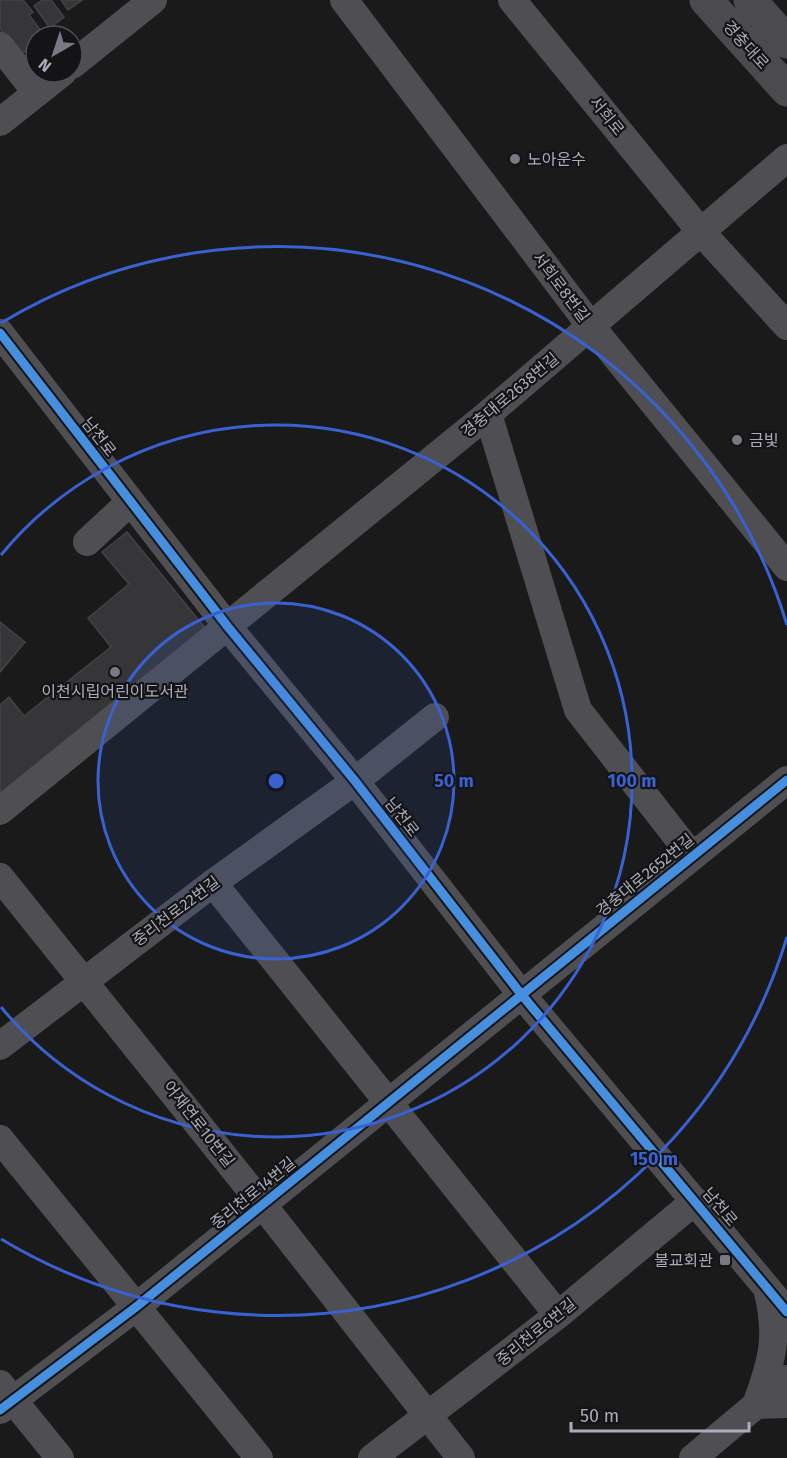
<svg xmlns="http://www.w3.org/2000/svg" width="787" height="1458" viewBox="0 0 787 1458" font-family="'Fira Sans','Noto Sans KR',sans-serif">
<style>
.building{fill:#363638;stroke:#434246;stroke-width:1.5}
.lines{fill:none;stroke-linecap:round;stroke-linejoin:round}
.minor{stroke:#4e4e53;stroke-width:28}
.major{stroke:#4b4b4f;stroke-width:33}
.cycleway-casing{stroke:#141416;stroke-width:13}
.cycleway{stroke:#468fdf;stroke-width:9}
.ring{fill:none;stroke:#3961d2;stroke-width:3}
.poi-dot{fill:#787982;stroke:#141416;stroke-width:2}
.labels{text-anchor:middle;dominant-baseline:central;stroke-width:4.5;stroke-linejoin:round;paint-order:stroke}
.street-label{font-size:16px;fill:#abacba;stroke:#141416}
.poi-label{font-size:16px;fill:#abacba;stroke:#141416;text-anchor:start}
.centre{fill:#3961d2;stroke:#141416;stroke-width:3}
.ring-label{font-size:18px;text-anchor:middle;font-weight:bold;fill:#3961d2;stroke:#141416;stroke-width:4.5;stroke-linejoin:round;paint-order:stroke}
</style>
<rect width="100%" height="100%" fill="#1a1a1a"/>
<path class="building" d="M0,0H23L33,12L29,15L45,36H36V43L20,55L0,29Z
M42,0H51L64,17L50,28L34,6Z
M61,0H82L68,10Z
M127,532L205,628L0,793V705L9,697L24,716L111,647L88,618L129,584L102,552Z
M0,622L25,642L0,672Z"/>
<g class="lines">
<path class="minor" d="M344,0L590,325L787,567
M512,0L701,232L787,326
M0,46L37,93
M72,65L153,0
M0,122L63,72
M0,333L228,627L355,781L521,994L787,1312
M488,414L578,710L692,856
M87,542L130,502
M0,811L488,414L787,158
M0,877L262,1204L461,1458
M213,883L558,1315
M0,1046L213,883L355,781L435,717
M0,1139L259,1458
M767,1288C779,1336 773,1359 756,1405L787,1404
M0,1384L60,1458
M0,1410L136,1307L787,780
M372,1458L558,1315L695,1201
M693,1458L787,1379"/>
<path class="major" d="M706,0L787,90
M750,0L787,42"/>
<defs>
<path id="cycleway" d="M0,333L228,627L355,781L521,994L787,1312
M0,1410L136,1307L787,780"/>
</defs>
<use href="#cycleway" class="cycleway-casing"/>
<use href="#cycleway" class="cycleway"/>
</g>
<circle cx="276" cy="781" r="178" fill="#3961d2" fill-opacity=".12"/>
<g class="ring">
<circle cx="276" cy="781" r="178"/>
<path d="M1 555A356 356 0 1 1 1 1007"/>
<path d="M787 937A534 534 0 0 1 1 1239M1 323A534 534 0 0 1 787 625"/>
</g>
<g class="poi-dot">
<circle cx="515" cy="159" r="6"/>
<circle cx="737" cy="440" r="6"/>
<circle cx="115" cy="672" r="6"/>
<rect x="719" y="1254" width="12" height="12" rx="3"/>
</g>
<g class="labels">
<g class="street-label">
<text transform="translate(746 45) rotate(48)">경충대로</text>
<text transform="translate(607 116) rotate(51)">서희로</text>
<text transform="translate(561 287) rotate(53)">서희로8번길</text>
<text transform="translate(510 395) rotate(-40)">경충대로2638번길</text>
<text transform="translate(99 437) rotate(52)">남천로</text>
<text transform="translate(402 817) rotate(52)">남천로</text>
<text transform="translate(645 875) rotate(-39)">경충대로2652번길</text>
<text transform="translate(176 911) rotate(-37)">중리천로22번길</text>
<text transform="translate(199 1124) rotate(52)">어재연로10번길</text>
<text transform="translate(253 1193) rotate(-39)">중리천로14번길</text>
<text transform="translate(720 1207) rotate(50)">남천로</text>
<text transform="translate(536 1332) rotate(-39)">중리천로6번길</text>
</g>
<g class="poi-label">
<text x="527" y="159">노아운수</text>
<text x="749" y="440">금빛</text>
<text x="115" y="691" text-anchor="middle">이천시립어린이도서관</text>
<text x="713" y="1260" text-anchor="end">불교회관</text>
</g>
</g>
<circle cx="276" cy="781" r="9" class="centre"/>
<g class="ring-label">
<text x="454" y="787">50 m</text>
<text x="632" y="787">100 m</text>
<text x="654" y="1165">150 m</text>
</g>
<g transform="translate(54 54) rotate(219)"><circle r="28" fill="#141416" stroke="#505158" stroke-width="1.5"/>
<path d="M0-4.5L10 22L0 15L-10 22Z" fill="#787982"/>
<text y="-9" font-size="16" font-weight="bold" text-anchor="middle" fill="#abacba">N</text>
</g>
<path d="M571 1422v9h178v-9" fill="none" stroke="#abacba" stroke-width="3"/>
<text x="580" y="1422" font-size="18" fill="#abacba" stroke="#141416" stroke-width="4.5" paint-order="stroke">50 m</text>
</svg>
